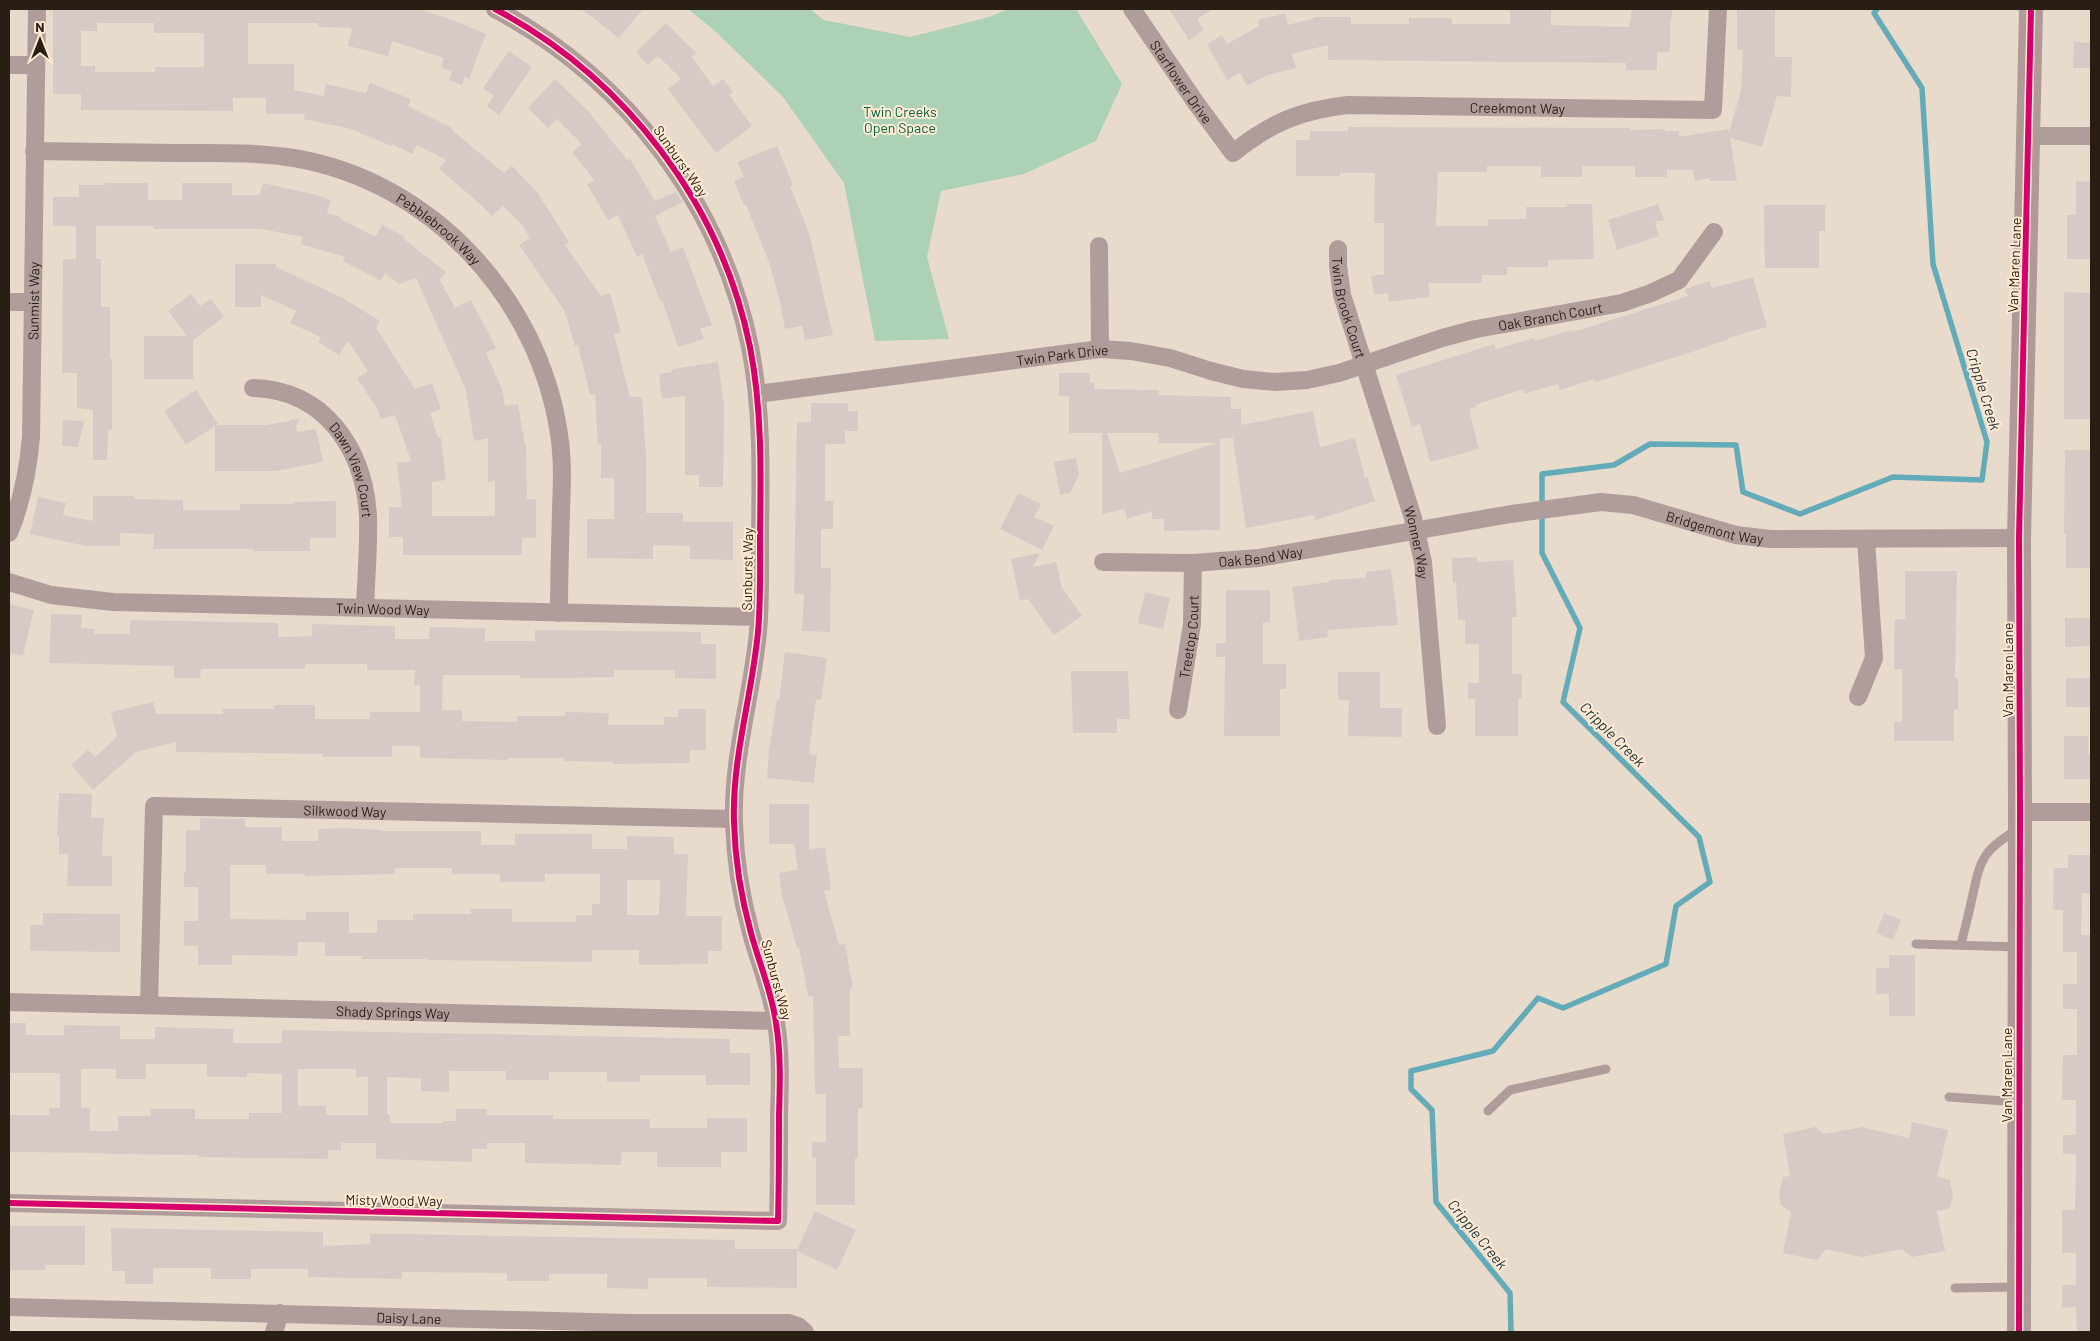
<svg xmlns="http://www.w3.org/2000/svg" width="2100" height="1341" viewBox="0 0 2100 1341" font-family="Barlow,sans-serif">
<style>
.green{fill:#add1b5}
.lines{fill:none;stroke-linecap:round;stroke-linejoin:round}
.stream{stroke:#64abba;stroke-width:5.5}
.building{fill:#d6cac7;fill-rule:evenodd}
.lane{stroke:#b19c9c;stroke-width:9}
.street{stroke:#b19c9c;stroke-width:18}
.secondary{stroke:#af9a98;stroke-width:24}
.cycleway-casing{stroke:#ffead3;stroke-width:9}
.cycleway{stroke:#d6006c;stroke-width:6}
.labels{text-anchor:middle;dominant-baseline:central;stroke-width:4;stroke-linejoin:round;paint-order:stroke}
.street-label{font-size:14px;fill:#281e14;stroke:#ffead3}
.park-label{font-size:14px;fill:#005f3f;stroke:#ffead3}
.water-label{font-size:15px;font-style:italic;fill:#1c3239;stroke:#ffead3}
</style>
<rect width="100%" height="100%" fill="#e8dbcc"/>
<path class="green" d="M688,9h122l14,11 86,17 79,-20 20,-8h67l46,75 -26,57 -72,33 -83,17 -14,66 22,82 -74,2 -31,-158 -61,-86 -68,-66z"/>
<g class="lines">
<path class="stream" d="M1511,1332l-1,-39 -74,-91 -4,-92 -21,-21v-18l82,-20 45,-53 25,10 103,-44 10,-58 34,-24 -11,-45 -136,-135 17,-74 -38,-75v-79l72,-9 36,-21 86,1 7,47 57,22 93,-37 89,3 5,-38 -54,-178 -11,-176 -48,-75 3,-4"/>
</g>
<path class="building" d="M53,9h364l33,10 36,15 -17,45 -4,-3 -3,9 -13,-5 3,-8 -11,-5 3,-9 -52,-17 -4,15 -40,-10 4,-18 -34,-1v-4h-70v41h46v26l30,6 2,-12 40,9 4,-10 41,16 -3,7 43,21 2,4 51,42 8,-7 25,26 32,50 -4,3 36,51 9,-3 11,39 -7,2 16,63h12l4,59v57h37v9h50v38l-43,-1v-13l-37,-1v14l-66,-1v-39h27v-41h-13v-34l-3,1 -3,-51 -5,1 -12,-50 -3,1 -11,-36 -45,-65 11,-7 -9,-14 -18,-18 -11,10 -13,-13 -40,-34 8,-9 -30,-15 -5,9 -20,-10 -1,2 -40,-17 -47,-10 1,-5h-39v-16h-33v13l-152,-1v-16h-28zM97,23h57v10h50v34h-49v5h-60v-6h-14v-35h16z
M581,9h62l-24,29z
M1169,9h44l-16,10 7,11 -15,10z
M1632,9h41l-3,15v28h-13v18h-31v-7l-298,-3v-15l-36,9 4,14 -28,7 -21,11 -7,-13 -13,7 -20,-36 15,-9 5,9 32,-18 -1,-6 27,-7 3,12 26,-7v-1h37v7h58v-6h43v6h58v-14h41v15l78,2z
M1737,9h38v48h17l-1,40 -14,-1 -15,51 -32,-9 7,43h-27v-3l-15,3 -2,-11h-26v7h-32v-11h-53v11h-41v-11h-54v6h-49l-2,54h52v-7h38v-12h41v-3h25l2,55 -46,1v7h-41v8h-25v8h-54l2,14 -41,5 -1,-9 -14,2 -3,-19 13,-2v-51h-10l1,-50h-35v3h-44v-36h14v-9h38v-4l282,1v2l35,-1v2h14v6l49,-8 1,4 12,-43 2,-40h-6z
M666,23l30,30 -4,4 21,29 10,-7 10,13 -4,3 23,31 -36,27 -48,-64 13,-10 -23,-23 -10,9 -12,-13z
M2074,42l17,1v25h-18z
M509,51l23,16 -33,48 -12,-9 7,-10 -11,-8z
M555,79l34,33 38,48 3,-1 25,42 21,-9 5,8 2,2 -28,14 16,36 12,-5 29,78 -12,4 4,10 -26,8 -16,-47 -2,1 -18,-47 -5,3 -19,-42 -10,5 -21,-36 7,-4 -22,-28 10,-8 -25,-25 -9,9 -20,-20z
M777,146l16,39 -3,1 19,47 24,102 -28,5 -3,-14 -17,3 -6,-31 -10,-36 -23,-57h-2l-10,-24 10,-4 -7,-15z
M2076,181l15,1v77h-24v-44h9z
M105,183h43v17h34v-17h50v12h28l3,-12 54,12 14,5 -4,13 12,3v2l36,19 7,-12 23,12 -1,2 42,33 -6,8 15,28 16,-8 25,48 -10,5 16,36 3,17 13,-2 7,41h1l1,54h9v39h-14v17h-119v-18h-14v-30h13l-5,-44 14,-2 -16,-46 -14,4 -3,-9 -21,-32 11,-7 -20,-30 -9,14 -21,-13 3,-5 -31,-14 6,-12 -35,-16v12h-26v-43h41v3l67,31 37,23 -4,7 39,61 17,-6 9,26 -11,4 8,25h3l5,42 -14,2v34h63v-35l-7,1v-44l-14,3 -8,-51 -50,-112 -17,6 -14,-11 -4,8 -38,-20 2,-4 -44,-13 2,-7 -41,-8h-108v-3h-58v33h5v48h9v52h2v71h-4l-1,30h-14v-50l-16,-2v-35h-15l1,-114h13v-33h-23v-29h26v-12h26z
M1658,204l6,16 -9,2 4,14 -42,14 -9,-30z
M1764,205h61v26h-6v37h-54z
M1753,277l14,50 -39,11 1,1 -34,12 -99,31 -1,-3 -35,11 -2,-6 -34,10 -1,-5 -48,16 1,2 -7,2 10,40 -49,13 -10,-38 -8,3 -16,-52 98,-31 2,5 38,-11 1,3 37,-11 1,2 115,-36 -3,-7 25,-8 2,7z
M2064,292l27,1v126h-27z
M191,294l9,12 11,-7 13,18 -31,23v39h-49v-43h43l-19,-25z
M718,362l6,42 -1,83h-24v-12h-14v-79l-23,3 -3,-25 13,-2v-3z
M1059,373h31v10h4v6l65,1v5l72,2v12h10v16l72,-14 7,36 35,-9 10,40 2,-1 8,24 -59,19 -2,-5 -68,13 -13,-90 -13,1v91l-56,1v-12h-12v-8l-25,8 -3,-10 -22,5v-81h-33v-37h-10zM1107,433h51l1,10h58l-97,30z
M196,390l22,34 -1,1h49l24,-4 4,-3 1,2 5,-1 -4,7 1,6 19,-3 7,33 -48,9h-60v-45l-29,19 -22,-34z
M811,403h37v8h10v20h-13v13h-20v57h8v28h-12v39h10l-1,64 -28,-1 2,-37h-10l3,-172h14z
M63,420l21,1 -6,26 -16,-1z
M2065,450h26v118h-25v-34h-2z
M1076,458l3,17 -9,18 -10,2 -6,-33z
M1018,493l23,11 -7,13 20,9 -12,24 -42,-21z
M93,496h41v3l49,1v10h57v-6h53v-2l43,-1v37h-26v13h-56v-2h-101l1,-15 -34,-1v13h-34l-56,-12 8,-37 28,6 -3,12 30,6z
M1040,553l-7,14 23,-5 6,26 20,28 -28,19 -26,-36 -8,2 -9,-42z
M1477,557v5l36,-2 4,57h-5v57h10v25h-4v37h-43v-37h-7v-16h11v-33l-1,-6h-13v-24h-7l-2,-37h-3l-1,-25z
M1391,569l7,56 -71,5 1,7 -29,4 -7,-54 37,-5v-2l37,-2v-6z
M1905,571h52l-2,107h3v31h-4v32h-60v-19h8v-53h-8v-23l1,-27h10z
M1226,590h44v32h-7v42h23v25h-6v47h-56l1,-79h-9v-14h10z
M1145,592l25,6 -7,31 -25,-6z
M9,604l25,6 -11,46 -14,-3z
M51,614l31,1 -1,13 14,1 -1,5h36v-14l148,3v14l34,-1v-12l83,2v13h34l1,-12 55,1v13h50v-11l166,2v12h15v35l-41,-1v-8h-61v7l-53,1h-41v-3h-77l-1,35h20v11l55,1v-6h48v-4l44,1 -1,12h56v-8h14v-8h28v41h-16v13l-76,1v-2l-50,-1v-3h-56v2l-88,-2v-12h-28v11h-69v-3l-147,-2v-10l-40,10 -43,38 -22,-25 17,-15 7,7 22,-20 -6,-25 42,-10 3,12h67v-5h51v-4h41v14h55v-7h50v-27h-6l1,-15h-48v-6h-62v5h-104l-1,9h-26v-12l-125,-3z
M2065,618h26v28l-26,1z
M785,652l42,6 -6,42 -5,-1 -7,55 8,1 -3,28 -47,-5 2,-28 8,-50h2z
M1071,671h57l2,48h-13v14h-44z
M1338,672h42v36h22v29l-54,-1 1,-36h-11z
M2066,678h25v29h-25z
M2064,736h24v18h3v25h-27z
M59,793l33,1 -1,24h13l-2,38h10v30h-45l1,-32h-9v-18h-2z
M769,804h40v46l16,-3 6,43 -7,1 15,54 6,-1 8,44 -3,1v47h-12l1,32h24v40h-5v50h-3v47h-39v-47h-4v-16h14v-48h-11l-2,-98h-5l-9,-49 -2,1 -15,-52 -3,-23 19,-3 -4,-26h-25z
M200,818l45,1v8h37v14h36v-12l27,-1 36,2v1h100v14h34v-11h77v15h35v-13l47,1v17h14l-2,62h36v35h-14v13l-69,1v-15h-47v12l-165,-2v-1h-65v-3h-37v-14h-27l-1,14 -65,-1v10h-34v-19h-14v-25h14v-34h-14v-15h2v-42h14zM230,865h36v9h39v2l90,-2v-6h57v6h48v8h45v-8h55v30h-8v11h-16v7h-64v-13h-41v5h-58v6h-36v13h-28v-21h-43v8l-76,-1zM627,880h33l-1,35h-32z
M2068,855h23v38h-9l-1,42h10v396l-14,1 -1,-25 -14,1v-23h14v-32h-14v-43h13l1,-56h-13v-19h13v-35h-14v-16l1,-29h14v-46h-14v-25h14v-32h-14v-42h-10l1,-42h14z
M43,913l77,1v38l-90,-1v-26h13z
M1884,913l17,7 -8,20 -17,-7z
M1889,955h26v61h-26v-22h-13v-26h13z
M9,1023h17v12h38v-10l56,1v13h35v-12l78,2v14h49v-13l448,9v14h20v32h-44v-10h-66v7h-33v-10h-58v8h-43v-9h-57v21l-28,-1v-13l-34,-1v38h3v8h53v-2h13v-12h31v6h66v4h97v9h57v-10h40v34h-26v15h-64v-15h-35l-1,13 -96,-2v-20h-38v6h-15v13l-96,-3v-16h-35v7h-13v9l-129,-2v-2l-94,-1v-1l-96,-1v-37h40v-7h11v-35h-51zM146,1064h61v13h40v-4l35,1v39h-33v6h-54v-10h-44v7h-33v15h-28v-23h-9v-39h35v10h30zM298,1069h58v8h12v38h-42v-9h-28z
M1912,1122l36,8 -11,47 13,3 3,15 -3,13 -13,3 8,40 -33,6 -10,-8 -40,8 -36,-8 -9,11 -34,-7 8,-40 -10,-8 -2,-11 4,-17 7,-1 -7,-42 32,-7 9,7 38,-7 47,11z
M815,1211l41,19 -19,40 -40,-19v37l-90,-1v-9h-59v11l-41,-1v-14h-58v7h-42v-8l-105,-1v7l-94,-2v-8h-57v10h-40v-11h-58v16h-28v-13h-13l-1,-43 212,4v14l47,-2v-10h32l333,6v9h62v1z
M9,1226h76v39h-40v5h-36z"/>
<g class="lines">
<path class="lane" d="M1916,944l103,3
M1961,945c3,-14 7,-28 10,-42 9,-40 8,-51 46,-73
M1949,1097l70,5
M1488,1111l22,-21 96,-21
M1955,1288l63,-1"/>
<g class="street">
<path id="s1" d="M1132,9l64,94 37,50c37,-30 68,-43 115,-48l365,5 5,-101"/>
<path d="M9,65h27"/>
<path d="M2030,136h61"/>
<path id="s2" d="M34,151c49,1 97,1 145,2 38,0 77,-1 115,5 137,23 245,140 265,276 4,25 3,51 2,76 -1,35 -2,69 -2,103"/>
<path d="M1099,246l1,103"/>
<path id="s3" d="M1338,249v17l4,29 71,223 10,44 14,164"/>
<path d="M9,302h23"/>
<path id="s4" d="M253,388c72,2 111,61 115,128 1,31 -2,62 -3,92"/>
<path id="s5" d="M757,394l343,-45 31,2 39,7 41,13 32,8 32,3 32,-2 32,-7 103,-35 34,-9 146,-26 29,-10 28,-13 35,-48"/>
<path id="s6" d="M9,533c13,-31 19,-62 22,-96l6,-428"/>
<path id="s7" d="M1103,562l90,1 66,-5 252,-44 90,-12 32,3 103,30 34,4 249,-1"/>
<path id="s8" d="M9,582l42,13 62,7 646,15"/>
<path d="M1858,697l16,-39 -8,-118"/>
<path id="s9" d="M1178,710l14,-86 1,-61"/>
<path d="M2020,812h71"/>
<path id="s10" d="M9,1002l767,19"/>
<path id="s11" d="M149,1005l5,-199 580,13"/>
<path d="M9,1203l769,18c1,-35 1,-70 1,-106 1,-31 2,-62 -3,-92 -4,-31 -17,-60 -25,-90 -10,-36 -16,-73 -17,-111 -2,-65 18,-126 24,-190 3,-33 2,-67 2,-100 1,-61 2,-124 -10,-185 -29,-144 -126,-270 -255,-338"/>
<path id="s12" d="M9,1307l621,16h159l9,3 7,6"/>
<path d="M274,1332l6,-19"/>
</g>
<path class="secondary" d="M2019,1332l1,-520 -1,-274 12,-529"/>
<defs>
<path id="cycleway" d="M9,1203l769,18c1,-35 1,-70 1,-106 1,-31 2,-62 -3,-92 -4,-31 -17,-60 -25,-90 -10,-36 -16,-73 -17,-111 -2,-65 18,-126 24,-190 3,-33 2,-67 2,-100 1,-61 2,-124 -10,-185 -29,-144 -126,-270 -255,-338
M2019,1332l1,-520 -1,-274 12,-529"/>
</defs>
<use href="#cycleway" class="cycleway-casing"/>
<use href="#cycleway" class="cycleway"/>
</g>
<g class="labels">
<g class="street-label">
<text stroke="none"><textPath href="#s1" startOffset="88">Starflower Drive</textPath></text>
<text stroke="none"><textPath href="#s1" startOffset="472">Creekmont Way</textPath></text>
<text transform="translate(681 161) rotate(55)">Sunburst Way</text>
<text stroke="none"><textPath href="#s2" startOffset="424">Pebblebrook Way</textPath></text>
<text transform="translate(2014 265) rotate(-88)">Van Maren Lane</text>
<text stroke="none"><textPath href="#s6" startOffset="235">Sunmist Way</textPath></text>
<text stroke="none"><textPath href="#s3" startOffset="60">Twin Brook Court</textPath></text>
<text stroke="none"><textPath href="#s5" startOffset="809">Oak Branch Court</textPath></text>
<text stroke="none"><textPath href="#s5" startOffset="308">Twin Park Drive</textPath></text>
<text stroke="none"><textPath href="#s4" startOffset="141">Dawn View Court</textPath></text>
<text stroke="none"><textPath href="#s7" startOffset="620">Bridgemont Way</textPath></text>
<text stroke="none"><textPath href="#s3" startOffset="305">Wonner Way</textPath></text>
<text stroke="none"><textPath href="#s7" startOffset="158">Oak Bend Way</textPath></text>
<text transform="translate(747 569) rotate(-89)">Sunburst Way</text>
<text stroke="none"><textPath href="#s8" startOffset="376">Twin Wood Way</textPath></text>
<text stroke="none"><textPath href="#s9" startOffset="74">Treetop Court</textPath></text>
<text transform="translate(2007 670) rotate(-90)">Van Maren Lane</text>
<text stroke="none"><textPath href="#s11" startOffset="390">Silkwood Way</textPath></text>
<text transform="translate(777 980) rotate(75)">Sunburst Way</text>
<text stroke="none"><textPath href="#s10" startOffset="384">Shady Springs Way</textPath></text>
<text transform="translate(2006 1075) rotate(-90)">Van Maren Lane</text>
<text transform="translate(394 1200) rotate(1)">Misty Wood Way</text>
<text stroke="none"><textPath href="#s12" startOffset="400">Daisy Lane</textPath></text>
</g>
<g class="park-label">
<text x="900" y="111">Twin Creeks<tspan x="900" dy="16">Open Space</tspan></text>
</g>
<g class="water-label">
<text transform="translate(1984 389) rotate(73)">Cripple Creek</text>
<text transform="translate(1613 734) rotate(45)">Cripple Creek</text>
<text transform="translate(1478 1234) rotate(51)">Cripple Creek</text>
</g>
</g>
<rect width="2100" height="1341" fill="none" stroke="#281e14" stroke-width="20"/>
<g transform="translate(40 40)" stroke="#ffead3" stroke-width="4" paint-order="stroke">
<path d="M0-4L9 19L0 12L-9 19Z" fill="#281e14"/>
<text y="-8" font-size="14" font-weight="bold" text-anchor="middle" fill="#281e14">N</text>
</g>
</svg>
